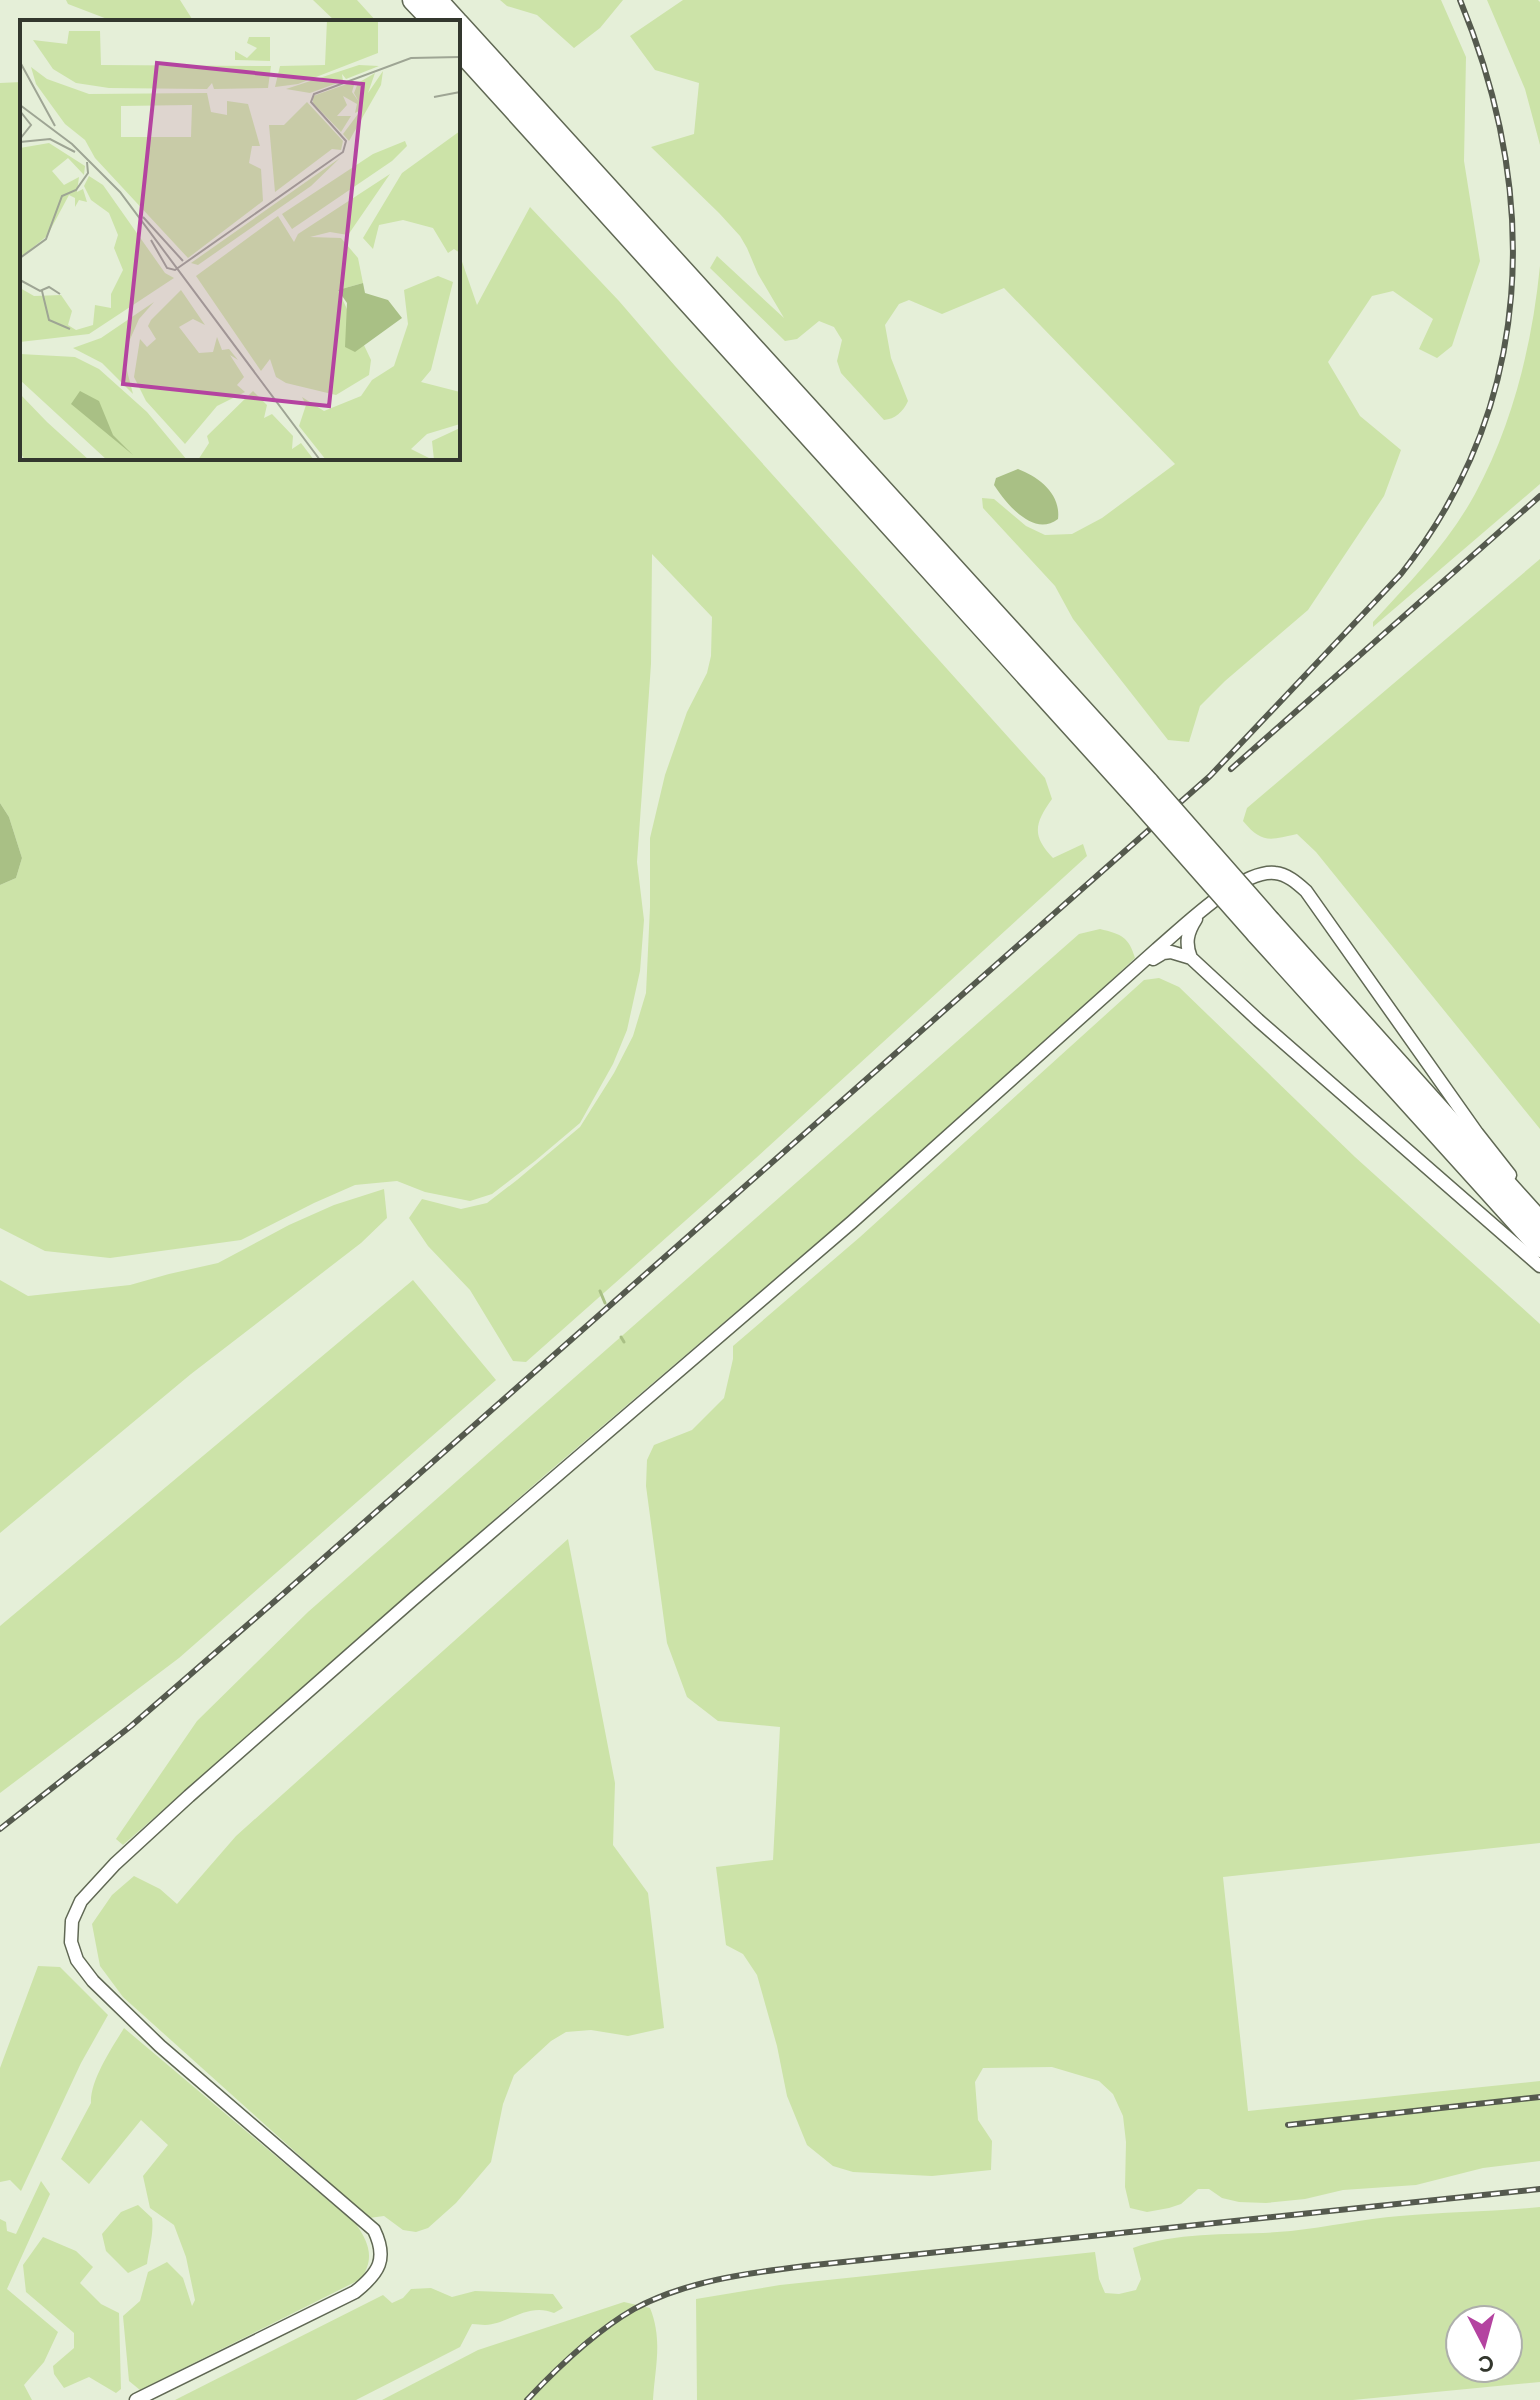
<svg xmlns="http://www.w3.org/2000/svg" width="1540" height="2400" viewBox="0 0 1540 2400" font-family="Raleway,sans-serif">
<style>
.green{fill:#cce3a8;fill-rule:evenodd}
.water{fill:#a9c085}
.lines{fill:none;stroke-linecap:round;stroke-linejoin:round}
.stream{stroke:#a9c085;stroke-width:3}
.street-casing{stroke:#606854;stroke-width:15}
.primary-casing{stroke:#606854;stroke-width:23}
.street{stroke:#fff;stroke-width:12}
.primary{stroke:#fff;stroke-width:20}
.rail-casing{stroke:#555a4e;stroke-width:6}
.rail{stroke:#fff;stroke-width:3;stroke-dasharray:9;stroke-linecap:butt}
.primary-bridge-casing{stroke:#606854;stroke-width:23;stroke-linecap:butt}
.primary-bridge{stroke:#fff;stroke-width:20}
.inset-road{fill:none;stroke:#9ea594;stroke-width:2}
.view{fill:#b443a0;fill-opacity:0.15;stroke:#b443a0;stroke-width:4}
.inset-edge{fill:none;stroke:#33372e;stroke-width:4}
</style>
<rect width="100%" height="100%" fill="#e5efd8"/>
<path class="green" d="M66,0h114l14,22h-79l-47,-18z
M313,0h44l20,22h-41z
M500,0h123l-23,28 -26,20 -37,-33 -30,-9z
M683,0h758l25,57 -2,104 16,100 -28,85 -15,12 -18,-9 14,-30 -40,-28 -21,5 -44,66 32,54 41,34 -17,46 -76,114 -83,71 -25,25 -11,36 -21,-2 -95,-121 -18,-33 -72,-78 -1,-10 12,1 32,27 19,9 27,-1 30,-16 73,-54 -171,-176 -62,26 -33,-14 -10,4 -14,21 6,33 17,43c-5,11 -13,18 -24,19l-43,-47 -4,-12 5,-21 -8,-13 -15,-6 -22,18 -12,2 -75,-73 7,-12 67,62 -26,-44 -11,-26 -7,-12 -21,-23 -68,-66 43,-13 5,-51 -44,-13 -25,-34z
M1487,0h51l2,2v143l-15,-56z
M22,82v376h436v-208l19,55 53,-98 89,94 56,65 370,412 7,21c-17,24 -21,36 1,59l30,-14 4,12 -331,302 -230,204 -13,-1 -43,-71 -42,-44 -19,-28 13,-19 39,10 26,-6 30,-23 63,-53 34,-54 19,-37 13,-43 4,-86v-69l15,-63 22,-63 20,-39 4,-17 1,-39 -60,-63 -1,110 -14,198 7,58 -4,51 -13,59 -14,34 -33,59 -45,38 -43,33 -22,7 -45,-9 -28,-11 -42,4 -41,18 -73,37 -131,18 -65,-7 -45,-23v-343l16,-7 6,-20 -13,-41 -9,-14v-720z
M1540,266v218l-167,143v-5c37,-40 76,-80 102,-128 38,-70 57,-149 65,-228z
M1540,559v570l-224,-277 -19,-18c-27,6 -35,10 -54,-13l4,-13z
M1100,929c21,5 29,8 35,29l-173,161 -417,356 -422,370 -7,-6 81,-118 111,-109 771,-678z
M1159,978l20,9 176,170 185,167v519l-317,34 25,234 292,-30v80l-57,7 -67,17 -73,5 -38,9 -39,4 -27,-1 -17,-4 -13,-9h-11l-17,15 -12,4 -22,4 -17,-4 -5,-21 1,-45 -3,-26 -10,-22 -14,-13 -47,-14 -69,1 -8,14 3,38 14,21 -1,29 -59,6 -79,-4 -20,-6 -26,-21 -20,-49 -10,-50 -20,-71 -14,-21 -17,-9 -10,-78 57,-7 7,-133 -62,-6 -31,-24 -20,-54 -21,-157 1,-26 7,-15 38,-15 32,-32 9,-39v-13l127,-109 284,-257z
M384,1189l3,29 -26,25 -170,131 -191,159v-253l28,16 102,-11 39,-11 49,-11 71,-38 45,-20z
M413,1280l83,100 -317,278 -179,135v-167z
M568,1539l47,244 -2,62 35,48 16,135 -36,8 -37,-6 -25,2 -15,9 -37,34 -11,29 -12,58 -35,41 -28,25 -12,4 -13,-2 -19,-14 -15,2 -246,-221 -23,-31 -8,-42 20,-29 22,-19 26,13 17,15 59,-68z
M38,1966l22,1 48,48 -27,48 -60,128 -11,-11 -10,2v-114z
M124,2028l232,196c13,19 19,34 5,55l-221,111 -11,-9 -6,-65 17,-15 8,-29 19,-10 16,16 9,28 3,-6 -9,-43 -12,-32 -24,-17 -7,-32 25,-31 -27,-25 -52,64 -28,-25 30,-56c-1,-23 21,-55 33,-75z
M41,2181l9,13 -43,95 51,43 -14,30 -20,23 8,15h-32v-181l6,3 1,9 9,3z
M138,2205l14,13c2,16 -3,30 -5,46l-19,9 -22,-22 -4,-17 19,-22z
M1540,2207v175l-187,18h-656l-1,-101 84,-14 315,-33 4,27 6,14 14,1 17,-4 5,-11 -8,-31c48,-18 107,-12 158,-17 36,-4 72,-12 109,-15 46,-4 93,-4 140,-9zM1460,2320h48v48h-48z
M43,2237l33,14 17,16 -13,16 21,21 18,9 2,76 -5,4 -27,-16 -25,11 -10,-14 -1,-8 21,-18v-15l-48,-41 -3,-27z
M431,2288l21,9 23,-6 78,3 10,14 -9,5c-26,-11 -46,11 -69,12 -4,0 -8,-1 -13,-1l-12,23 -104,53h-181l208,-105 9,8 11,-5 8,-9z
M624,2302l26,6c13,32 5,59 3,92h-271l96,-50z"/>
<path class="water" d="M1018,469c21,8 43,25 40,50 -25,19 -52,-16 -64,-34l2,-7z
M0,803l9,14 13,41 -6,20 -16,7z"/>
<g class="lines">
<path class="stream" d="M600,1291l5,12
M621,1337l3,5"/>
<defs>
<path id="street" d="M1191,958c-6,-15 -4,-25 5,-39
M1153,959l10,-6 8,-1 20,6 67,62 282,246
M136,2400l219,-108c24,-19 33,-33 19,-62l-214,-184 -67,-65 -16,-21 -6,-18 1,-21 9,-20 34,-37 74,-68 223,-196 440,-378 305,-273c25,-21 84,-80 118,-76 12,1 22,10 31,18l171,242 33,42"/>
<path id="primary" d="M413,0l21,22
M437,0l20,22
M458,23l691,760
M458,48l677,748
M1270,921l270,301
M1256,933l284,314"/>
</defs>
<use href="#street" class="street-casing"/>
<use href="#primary" class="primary-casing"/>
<use href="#street" class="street"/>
<use href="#primary" class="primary"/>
<defs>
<path id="rail" d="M1231,769l309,-273
M0,1829l131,-103 152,-132 927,-818 191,-202c135,-171 139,-380 59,-574
M1288,2125l252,-28
M527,2400c31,-33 67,-68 107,-91 51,-28 114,-36 171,-43l735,-77"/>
</defs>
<use href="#rail" class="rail-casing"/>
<use href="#rail" class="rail"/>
<defs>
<path id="primary-bridge" d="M1149,783l121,138
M1135,796l121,137"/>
</defs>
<use href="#primary-bridge" class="primary-bridge-casing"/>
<use href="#primary-bridge" class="primary-bridge"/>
</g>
<g transform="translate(20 20)">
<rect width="440" height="440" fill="#e5efd8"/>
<path d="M307,0h51v33l-80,31 -23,3 5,-21 45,-1zM49,11h31l1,34 170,1 -3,22 -54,1 -2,-6 -5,6 -98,-1 -33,-5 -23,-14 -20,-29 34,4zM229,17h21v24l-35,-1v-9l12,7 10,-10 -10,-5zM339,45l20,1 -33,13 -4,-5 1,7 -33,12 -24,-4zM11,47l16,12 42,15 118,-1 4,19 16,3v-14l21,3 12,42h-8l-3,17 12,6 2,32 -75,57 -93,-100 -10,-18 -20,-16 -29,-40zM172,85l-1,32h-70v-31zM363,51l-2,14 -32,56 -6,-7 18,-24 -6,3 2,-9 -14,-8 4,9 -10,11h14l-10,16 -28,-29v-7l34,-12 7,1 -2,7 7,10 -5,-9 4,-10 17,-10 -7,20zM287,82l36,39 -2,9 -9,-1 -57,43 -6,-67h15zM440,111v122l-6,-4 -6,4 -15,-25 -30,-8 -24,5 -6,24 -10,-11 39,-65zM385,121l2,5 -15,15 -100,68 -10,-15 91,-60zM29,123l36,23 -1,9 -16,-17 -16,13 12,14 15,-8 -2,15 6,-3 4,13 -8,-2 -4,7v-9l-6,-3 -22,41 -27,22v-110zM320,138l-29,28 -113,79 -7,-2zM370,154l-42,61 -18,-3 -20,5 31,1 17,20 5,25 -25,7 33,70 -2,15 -33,20 -50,-12 -10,-6 -6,-18 -9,12 -65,-95 82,-60 16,26 4,-8zM69,156l14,9 62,88 9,5 -85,56 -69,8v-54l14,8 27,-1 11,16 -4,14 8,5 17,-5 2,-20 16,3v-14l12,-24 -9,-22 4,-13 -9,-22 -18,-13 -7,-14zM418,256l15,6 -22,88 -10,12 39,10v32l-33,10 -16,15 22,11h-107l-27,-34 7,-21 -4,-8 22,14 37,-15 11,-16 22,-14 14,-42 -4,-34zM161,270l24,35 -12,-6 -14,8 20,26 14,-1 4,-15 5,13 7,-1 9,11 -8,-5 14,22 -7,8 8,7 -28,14 -32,38 -39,-43 -12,-24 6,-38 7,8 9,-8 -8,-13 3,-6zM134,282l-15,17 -11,25 -3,19 8,31 -31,-31 -29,-15 28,-10zM0,334l55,3 24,12 48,43 40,48h-80l-87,-80zM233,371l14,14 -3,13 8,-4 21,22 -1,13 9,-6 13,17h-116l11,-17 -2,-7zM0,374l27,28 42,38h-64l-5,-8zM440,408v32h-26l-2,-19z" fill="#cce3a8" fill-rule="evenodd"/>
<path d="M343,263l2,10 23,7 14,18 -47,34 -10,-5 2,-44 -9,-13zM60,371l19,10 14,34 20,20 -62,-51z" fill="#a9c085"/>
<path class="inset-road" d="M0,42l35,64M414,77l26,-5M0,85l52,39 48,48 200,268M0,91l11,14 -11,14M0,122l30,-3 25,13M123,197l40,44M131,220l16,28 8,2 168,-118 3,-11 -35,-39 3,-8 97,-36 49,-1M0,238l26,-19 16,-43 14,-6 12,-17 -1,-11M0,260l20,11 9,-4 11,7M22,271l7,29 21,9"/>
<path class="view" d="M137,43l206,21 -34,322 -206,-22z"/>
<rect width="440" height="440" class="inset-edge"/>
</g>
<g transform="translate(1484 2344) rotate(174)"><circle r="38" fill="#ffffff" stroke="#adafab" stroke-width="2"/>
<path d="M0-6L14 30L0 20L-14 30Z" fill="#b443a0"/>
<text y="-12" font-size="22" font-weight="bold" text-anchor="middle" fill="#33372e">С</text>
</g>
</svg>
